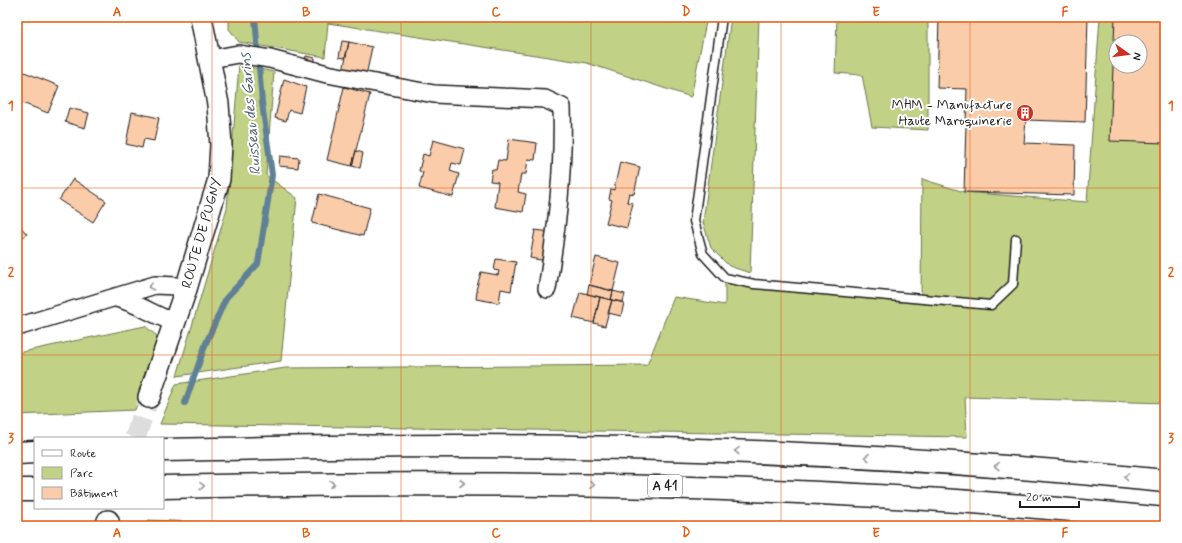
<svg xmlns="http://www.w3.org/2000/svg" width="1182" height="543" viewBox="0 0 1182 543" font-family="Mynerve,sans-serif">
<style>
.green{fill:#c1d186;stroke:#6e7651;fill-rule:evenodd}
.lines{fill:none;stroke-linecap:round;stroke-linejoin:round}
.stream{stroke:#5e8096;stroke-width:6}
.building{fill:#fbccaa;stroke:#1c1c1c;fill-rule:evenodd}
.tertiary-tunnel{stroke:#ddd;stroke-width:21;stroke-dasharray:21 10;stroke-linecap:butt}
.service-casing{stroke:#1c1c1c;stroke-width:11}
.minor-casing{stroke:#1c1c1c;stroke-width:20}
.tertiary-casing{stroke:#1c1c1c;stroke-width:24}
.motorway-casing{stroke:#1c1c1c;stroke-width:25}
.service{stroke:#fff;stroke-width:8}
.minor{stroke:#fff;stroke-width:17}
.tertiary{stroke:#fff;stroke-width:21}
.motorway{stroke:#fff;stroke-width:22}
.oneway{stroke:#999}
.grid{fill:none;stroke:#e8590c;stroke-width:1;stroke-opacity:0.55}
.labels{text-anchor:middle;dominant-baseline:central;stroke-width:4;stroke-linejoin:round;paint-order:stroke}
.shield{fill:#fff;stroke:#606060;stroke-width:1}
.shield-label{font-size:13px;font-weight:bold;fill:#1c1c1c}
.poi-label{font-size:14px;fill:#1c1c1c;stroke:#fff;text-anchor:end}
.street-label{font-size:14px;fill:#1c1c1c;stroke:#fff}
.water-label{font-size:15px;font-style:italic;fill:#485e6e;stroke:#fff}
.neatline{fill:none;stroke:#e8590c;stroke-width:1.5}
.grid-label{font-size:13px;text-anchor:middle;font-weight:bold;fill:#e8590c}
</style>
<rect width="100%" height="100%" fill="#fff"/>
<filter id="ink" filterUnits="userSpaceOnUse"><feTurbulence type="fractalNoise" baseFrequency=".025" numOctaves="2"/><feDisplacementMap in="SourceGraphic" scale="8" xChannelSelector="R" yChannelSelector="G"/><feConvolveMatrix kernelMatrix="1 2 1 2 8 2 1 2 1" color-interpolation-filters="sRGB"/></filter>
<g filter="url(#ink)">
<path class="green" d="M229,17h478l-16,80 -104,-34 -259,-40 -3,34 -86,-15 -10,-13z
M731,17h28l-9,256 -21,-7 -18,-18 -8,-26z
M837,17h91v113l-56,-3 -10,-52 -27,-2z
M1100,17h65v386l-200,-6 2,40 -807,-13 16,-40 110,-16 361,-3 27,-68 51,8v-27l196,21 1,-120 42,13 123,10zM1116,42h24v24h-24z
M239,65l35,7 -8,103 31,23 -16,163 -104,15 50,-168z
M145,326l12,10 -3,21 -19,53 -118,5v-62z
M148,520l146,6h-149z"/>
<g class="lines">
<path class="stream" d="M185,403l21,-60 20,-45 32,-34 14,-89 -10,-72 -7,-86"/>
</g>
<path class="building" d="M17,17h6l-2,6 -4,-1z
M939,17h149l-3,105 -59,-2 -2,23 51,2 -1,50 -110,-3 3,-103 -30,-1z
M1115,17h50v126l-55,-2zM1116,42h24v24h-24z
M342,41l7,1 -4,16 -6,-1z
M349,42l23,5 -6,29 -23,-5z
M306,56l9,2 -1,7 -10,-2z
M17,69l42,17 -11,27 -31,-12z
M284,79l22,8 -6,26 -11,-3 -3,11 -11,-3z
M344,87l26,7 -18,72 -25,-6z
M69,108l20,5 -4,15 -20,-6z
M132,112l27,6 -5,23 -10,-2 -2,9 -16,-4z
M509,139l28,4 -2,17 -7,-1 -2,15h-5l-3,18 8,2 -3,18 -28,-5 3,-25 -8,-1 2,-12 4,1 2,-10 8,1z
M433,140l32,9 -4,16 -9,-2 -2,8 9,3 -6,23 -34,-9 4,-16 -4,-1 4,-17 6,2z
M356,151l7,2 -3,15 -8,-2z
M280,156l19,2 -1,10 -19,-2z
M620,162l20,5 -6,27 -5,-1 -2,9 6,1 -6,25 -21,-5 6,-23 -3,-1 2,-10 3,1z
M73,179l33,22 -13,21 -34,-22z
M319,194l51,14 -7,28 -51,-13z
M19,225l8,9 -10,8v-16z
M535,230l16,2 -5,29 -16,-3z
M596,257l24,6 -7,28 -24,-6z
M496,259l20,3 -5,29 -10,-2 -2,14 -23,-4 1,-8 -1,-1 5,-18 17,3 1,-4 -5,-1z
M589,285l24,6 -2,9 -24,-6z
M613,291l12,3 -2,8 -12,-2z
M580,292l20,5 -6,26 -21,-5z
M600,297l12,3 -7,26 -11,-3z
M612,300l12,3 -3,13 -13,-3z"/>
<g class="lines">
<path class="tertiary-tunnel" d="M135,438l14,-41"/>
<defs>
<path id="service" d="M722,17l-28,204 9,33 22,24 29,6 237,21 22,-21 3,-45"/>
<path id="minor" d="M211,59l27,-5 32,5 57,15 107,20 111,5 17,8c2,63 -5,120 -15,182
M116,298c22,5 37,17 58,24
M17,327l138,-42 21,1 10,3"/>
<path id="tertiary" d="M149,397l37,-108 33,-110 2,-34 -3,-41 -17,-87
M106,526l2,-5"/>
<path id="motorway" d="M163,450c155,-3 309,-6 464,-2 180,4 359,15 538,33
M17,453l18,-1
M163,487c335,-7 669,-3 1002,32
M17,490h18"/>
</defs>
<use href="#service" class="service-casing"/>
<use href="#minor" class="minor-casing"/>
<use href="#tertiary" class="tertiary-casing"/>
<use href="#motorway" class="motorway-casing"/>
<use href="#service" class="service"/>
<use href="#minor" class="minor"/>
<use href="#tertiary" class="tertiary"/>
<use href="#motorway" class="motorway"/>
</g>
<defs><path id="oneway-chevron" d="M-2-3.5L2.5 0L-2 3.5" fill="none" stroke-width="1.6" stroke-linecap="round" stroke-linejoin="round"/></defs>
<g class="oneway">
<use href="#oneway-chevron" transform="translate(151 287) rotate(166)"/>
<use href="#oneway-chevron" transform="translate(737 451) rotate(-178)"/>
<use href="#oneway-chevron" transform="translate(867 457) rotate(-177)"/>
<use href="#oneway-chevron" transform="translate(997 466) rotate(-176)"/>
<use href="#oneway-chevron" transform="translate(1126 477) rotate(-174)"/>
<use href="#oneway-chevron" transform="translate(462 483)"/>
<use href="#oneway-chevron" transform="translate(332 484)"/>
<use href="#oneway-chevron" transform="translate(592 485) rotate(1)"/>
<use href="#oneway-chevron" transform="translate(202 486) rotate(-1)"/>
</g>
</g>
<path class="grid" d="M212,17v509M401,17v509M591,17v509M781,17v509M970,17v509M17,188h1148M17,355h1148"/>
<defs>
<symbol id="building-disc" viewBox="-11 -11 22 22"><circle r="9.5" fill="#c8321e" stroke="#fff"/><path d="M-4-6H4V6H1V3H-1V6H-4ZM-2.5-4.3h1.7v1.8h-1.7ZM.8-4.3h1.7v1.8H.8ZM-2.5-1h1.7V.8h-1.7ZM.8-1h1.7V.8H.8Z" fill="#fff"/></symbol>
</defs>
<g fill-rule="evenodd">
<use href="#building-disc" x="1015" y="103" width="20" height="20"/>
</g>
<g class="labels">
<rect class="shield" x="648" y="475" width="34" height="22" rx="3"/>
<g class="shield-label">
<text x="665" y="486">A 41</text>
</g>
<g class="poi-label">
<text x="1012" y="105">MHM - Manufacture<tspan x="1012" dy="16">Haute Maroquinerie</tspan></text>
</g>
<g class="street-label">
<text transform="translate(202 233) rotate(-74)">ROUTE DE PUGNY</text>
</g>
<g class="water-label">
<text transform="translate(251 114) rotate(-95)">Ruisseau des Garins</text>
</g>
</g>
<rect width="1182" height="543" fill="none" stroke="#fff" stroke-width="44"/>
<rect x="34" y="437" width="130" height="72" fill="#ffffff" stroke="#a4a4a4"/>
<rect x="42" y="450" width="20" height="6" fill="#ffffff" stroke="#a4a4a4"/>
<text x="70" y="457" font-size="12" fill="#1c1c1c">Route</text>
<rect x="42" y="467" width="20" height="12" fill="#c1d186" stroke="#a4a4a4"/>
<text x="70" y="477" font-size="12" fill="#1c1c1c">Parc</text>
<rect x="42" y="487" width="20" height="12" fill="#fbccaa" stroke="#a4a4a4"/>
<text x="70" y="497" font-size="12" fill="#1c1c1c">Bâtiment</text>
<g transform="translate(1128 54) rotate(104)"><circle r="19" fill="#ffffff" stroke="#a4a4a4"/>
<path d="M0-3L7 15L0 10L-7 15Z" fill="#c8321e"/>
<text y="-6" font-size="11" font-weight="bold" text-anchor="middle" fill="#1c1c1c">N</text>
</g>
<path d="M1020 501v6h59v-6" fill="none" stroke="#1c1c1c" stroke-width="2"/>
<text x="1026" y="501" font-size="12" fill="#1c1c1c" stroke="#ffffff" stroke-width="3" paint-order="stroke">20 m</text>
<rect x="22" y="22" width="1138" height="499" class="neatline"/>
<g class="grid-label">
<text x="117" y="16">A</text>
<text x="306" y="16">B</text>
<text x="496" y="16">C</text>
<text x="686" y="16">D</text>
<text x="876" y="16">E</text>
<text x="1065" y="16">F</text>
<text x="11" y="110">1</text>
<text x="1171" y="110">1</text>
<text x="11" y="276">2</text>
<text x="1171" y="276">2</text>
<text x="11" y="442">3</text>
<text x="1171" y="442">3</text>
<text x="117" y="537">A</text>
<text x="306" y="537">B</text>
<text x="496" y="537">C</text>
<text x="686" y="537">D</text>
<text x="876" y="537">E</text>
<text x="1065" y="537">F</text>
</g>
</svg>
